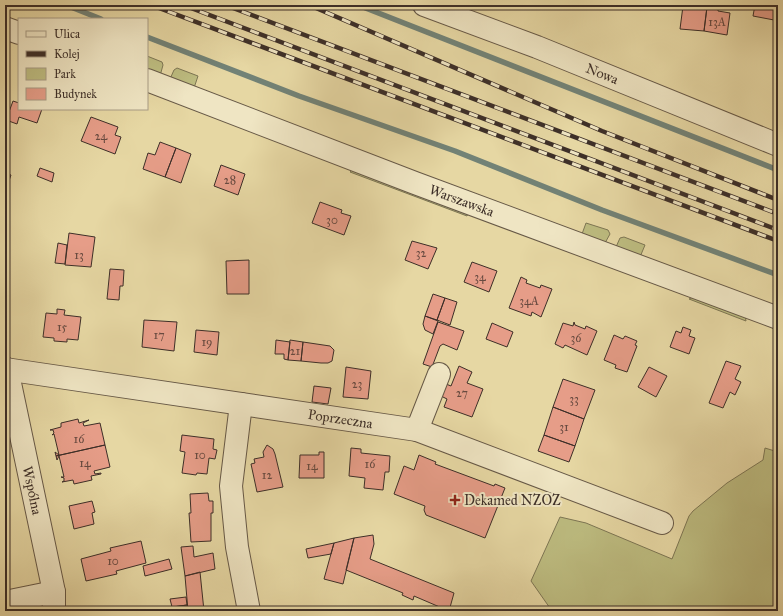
<svg xmlns="http://www.w3.org/2000/svg" width="783" height="616" viewBox="0 0 783 616" font-family="'IM FELL Great Primer',serif">
<style>
.green{fill:#bdbc80;stroke:#7d7654}
.lines{fill:none;stroke-linecap:round;stroke-linejoin:round}
.stream{stroke:#728276;stroke-width:5.5}
.building{fill:#e69d88;stroke:#3d2f28}
.minor-casing{stroke:#675947;stroke-width:24}
.minor{stroke:#efe5c3;stroke-width:22}
.rail-casing{stroke:#3d2f28;stroke-width:4.5}
.rail{stroke:#efe5c3;stroke-width:3;stroke-dasharray:9;stroke-linecap:butt}
.poi-dot{fill:#8f2418;stroke:#efe5c3;stroke-width:1.5}
.labels{text-anchor:middle;dominant-baseline:central;stroke-width:4;stroke-linejoin:round;paint-order:stroke}
.number-label{font-size:12px;fill:#674a40}
.street-label{font-size:14px;fill:#3d2f28;stroke:#efe5c3}
.poi-label{font-size:14px;fill:#3d2f28;stroke:#efe5c3;text-anchor:start}
</style>
<rect width="100%" height="100%" fill="#e6d7a3"/>
<filter id="stains"><feTurbulence type="fractalNoise" baseFrequency=".005" numOctaves="4"/><feColorMatrix values="0 0 0 0 .2 0 0 0 0 .09 0 0 0 0 .02 0 0 0 .5 -.17"/></filter>
<radialGradient id="worn" r=".72"><stop offset=".6" stop-color="#630" stop-opacity="0"/><stop offset="1" stop-color="#630" stop-opacity=".3"/></radialGradient>
<path class="green" d="M147,56l15,6 1,3 -3,11 -13,-5z
M177,68l21,8 -4,12 -24,-9 4,-9z
M355,167l113,47 -1,2 -117,-44z
M586,223l22,7 2,4 -5,9 -23,-9z
M624,237l21,8 -5,12 -24,-10 4,-9z
M695,296l50,19 1,6 -57,-22z
M765,448l13,4v159h-226l-21,-30 29,-64 26,6 86,36 17,-43 4,-5 34,-28 36,-23z"/>
<g class="lines">
<path class="stream" d="M66,5l35,14
M358,5l420,165
M147,37l152,59 156,55 147,59 176,65"/>
</g>
<path class="building" d="M695,5l12,2 -3,24 -24,-2 3,-23 12,2z
M755,5h21l-2,15 -21,-4z
M776,5h2v15h-4z
M707,7l11,1v3l12,2 -3,22 -23,-4z
M13,101l6,2v6h23l-5,14 -18,-6 -2,7 -11,-4z
M91,117l27,10 -3,8 6,2 -6,17 -34,-13z
M160,142l16,6 -11,29 -22,-8 5,-16 7,2z
M176,148l15,6 -10,29 -16,-6z
M221,165l24,9 -7,21 -24,-9z
M40,168l14,5 -2,9 -15,-6z
M5,173l6,2 -6,17z
M320,202l22,8 -1,3 10,3 -7,19 -32,-12z
M69,233l26,4 -4,30 -26,-2z
M412,241l25,7 -9,21 -23,-9z
M58,243l9,2 -2,19 -10,-1z
M249,260v34h-22l-1,-33z
M472,262l25,9 -8,21 -25,-10z
M110,269l14,1 -1,16h-3l-1,14 -12,-1z
M521,277l6,3 -1,3 14,5 1,-3 11,4 -11,28 -9,-5 -1,4 -22,-8z
M433,294l12,4 -8,22 -12,-4z
M445,298l12,4 -7,23 -13,-5z
M57,309l8,1 -1,5 17,2 -3,23 -11,-1v3l-13,-1v-3l-11,-1 3,-24 11,1z
M425,316l13,5 -5,13 -8,-4 -2,-6z
M144,320l33,2 -3,29 -32,-4z
M438,322l26,9 -7,19 -14,-6 -3,2 -8,21 -9,-3z
M574,322l1,3 10,4 1,-3 11,5 -10,24 -22,-10 -2,3 -8,-4 8,-21 10,3z
M492,323l21,9 -6,15 -21,-8z
M683,327l8,3 -2,6 6,2 -6,16 -19,-7 6,-16 5,2z
M196,330l23,2 -2,23 -23,-3z
M614,335l9,4 2,-3 12,5 -2,4 2,1 -10,26 -12,-4 1,-3 -12,-5z
M276,340l14,2 -2,18 -4,-1v-5h-9z
M290,340l13,2 -2,19 -13,-1z
M303,342l27,4 4,4 -2,11 -4,2h-7l-20,-2z
M726,361l15,5 -6,13 6,3 -6,13 -5,-3 -7,16 -14,-5z
M459,366l13,6 -5,11 16,6 -11,28 -28,-10 3,-8 -6,-3 5,-12 5,2z
M346,367l25,4 -3,28 -25,-2z
M649,367l18,9 -11,21 -18,-10z
M563,379l32,11 -11,29 -31,-12z
M314,386l17,2 -3,16 -16,-2z
M553,407l31,12 -9,27 -31,-11z
M78,419l1,4 10,-3 -6,3 1,3 16,-3 5,22 -49,11 -1,-4 4,3 -5,-21 -2,1 2,-2 -1,-3h-3l11,-3v-4z
M182,435l32,4 -1,10 4,1 -2,9 -6,-1 -2,16 -10,-1 -1,2 -14,-2 3,-21 -5,-1z
M544,435l31,11 -6,16 -31,-11z
M105,445l5,22 -16,4 1,3 6,-1v1l-10,2 1,4 -18,4 -1,-4 -11,2 2,-1v-3l-3,-1h3l-5,-21 -2,4 -1,-4z
M267,445l6,4 2,5 8,33 -26,5 -6,-28 4,-1 -1,-4 10,-2 -1,-5z
M351,448l10,1v4l29,3 -1,16h-4l-2,18 -19,-2 1,-10 -16,-2z
M319,452h5v26h-25l1,-23h19z
M419,455l17,7 -1,2 59,22 1,-2 10,4 -20,50 -59,-23 -2,-5 1,-4 -31,-12 10,-28 10,4z
M208,493l1,8h4v12h-2v28l-20,1 -2,-29h2l-1,-19z
M92,501l3,11 -3,1 2,11 -20,5 -5,-23z
M373,535l1,9 -4,15 84,34 -5,18 -35,-15 -1,4 -11,-5 1,-2 -57,-23 8,-32z
M354,538l-11,46 -19,-5 10,-36z
M141,541l5,22 -30,8 1,3 -31,7 -5,-22 30,-8 -1,-3z
M334,543l-3,11 -23,4 -2,-9z
M193,546l1,11 19,-4 2,16 -30,7 -4,-29z
M169,559l3,10 -27,7 -2,-10z
M200,572l4,39h-16l-3,-35z
M186,597l1,8 -15,2 -2,-8z
M187,605l1,6h-14l-1,-4z"/>
<g class="lines">
<defs>
<g id="minor">
<path id="s1" d="M424,5l113,42 241,98"/>
<path d="M5,28l14,5"/>
<path id="s2" d="M147,80l268,103 363,135"/>
<path id="s3" d="M5,369l412,61 245,93"/>
<path id="s4" d="M7,369l47,223v19"/>
<path d="M241,404l-10,82 6,61 12,64"/>
<path d="M417,430l22,-56"/>
<path d="M5,602l49,-10"/>
</g>
</defs>
<use href="#minor" class="minor-casing"/>
<use href="#minor" class="minor"/>
<defs>
<path id="rail" d="M151,5l627,236
M183,5l595,225
M225,5l553,209
M309,5l293,126 176,69"/>
</defs>
<use href="#rail" class="rail-casing"/>
<use href="#rail" class="rail"/>
</g>
<path class="poi-dot" d="M453 494h4v4h4v4h-4v4h-4v-4h-4v-4h4z"/>
<g class="labels">
<g class="number-label">
<text x="717" y="22">13A</text>
<text x="101" y="136">24</text>
<text x="230" y="180">28</text>
<text x="332" y="220">30</text>
<text x="421" y="253">32</text>
<text x="79" y="255">13</text>
<text x="480" y="277">34</text>
<text x="529" y="301">34A</text>
<text x="62" y="327">15</text>
<text x="159" y="335">17</text>
<text x="576" y="338">36</text>
<text x="207" y="342">19</text>
<text x="295" y="351">21</text>
<text x="357" y="384">23</text>
<text x="462" y="393">27</text>
<text x="574" y="399">33</text>
<text x="564" y="427">31</text>
<text x="79" y="439">16</text>
<text x="200" y="455">10</text>
<text x="85" y="463">14</text>
<text x="370" y="464">16</text>
<text x="312" y="466">14</text>
<text x="267" y="475">12</text>
<text x="113" y="561">10</text>
</g>
<g class="street-label">
<text stroke="none"><textPath href="#s1" startOffset="191">Nowa</textPath></text>
<text stroke="none"><textPath href="#s2" startOffset="337">Warszawska</textPath></text>
<text stroke="none"><textPath href="#s3" startOffset="339">Poprzeczna</textPath></text>
<text stroke="none"><textPath href="#s4" startOffset="124">Wspólna</textPath></text>
</g>
<g class="poi-label">
<text x="464" y="500">Dekamed NZOZ</text>
</g>
</g>
<rect width="783" height="616" fill="none" stroke="#e6d7a3" stroke-width="20"/>
<rect x="6" y="6" width="771" height="604" fill="none" stroke="#3d2f28" stroke-width="2"/>
<rect x="10" y="10" width="763" height="596" fill="none" stroke="#3d2f28"/>
<rect x="18" y="18" width="130" height="92" fill="#efe5c3" stroke="#a89c85"/>
<rect x="26" y="31" width="20" height="6" fill="#efe5c3" stroke="#a89c85"/>
<text x="54" y="38" font-size="12" fill="#3d2f28">Ulica</text>
<rect x="26" y="51" width="20" height="6" fill="#3d2f28" stroke="#a89c85"/>
<text x="54" y="58" font-size="12" fill="#3d2f28">Kolej</text>
<rect x="26" y="68" width="20" height="12" fill="#bdbc80" stroke="#a89c85"/>
<text x="54" y="78" font-size="12" fill="#3d2f28">Park</text>
<rect x="26" y="88" width="20" height="12" fill="#e69d88" stroke="#a89c85"/>
<text x="54" y="98" font-size="12" fill="#3d2f28">Budynek</text>
<rect width="100%" height="100%" filter="url(#stains)"/>
<rect width="100%" height="100%" fill="url(#worn)"/>
</svg>
